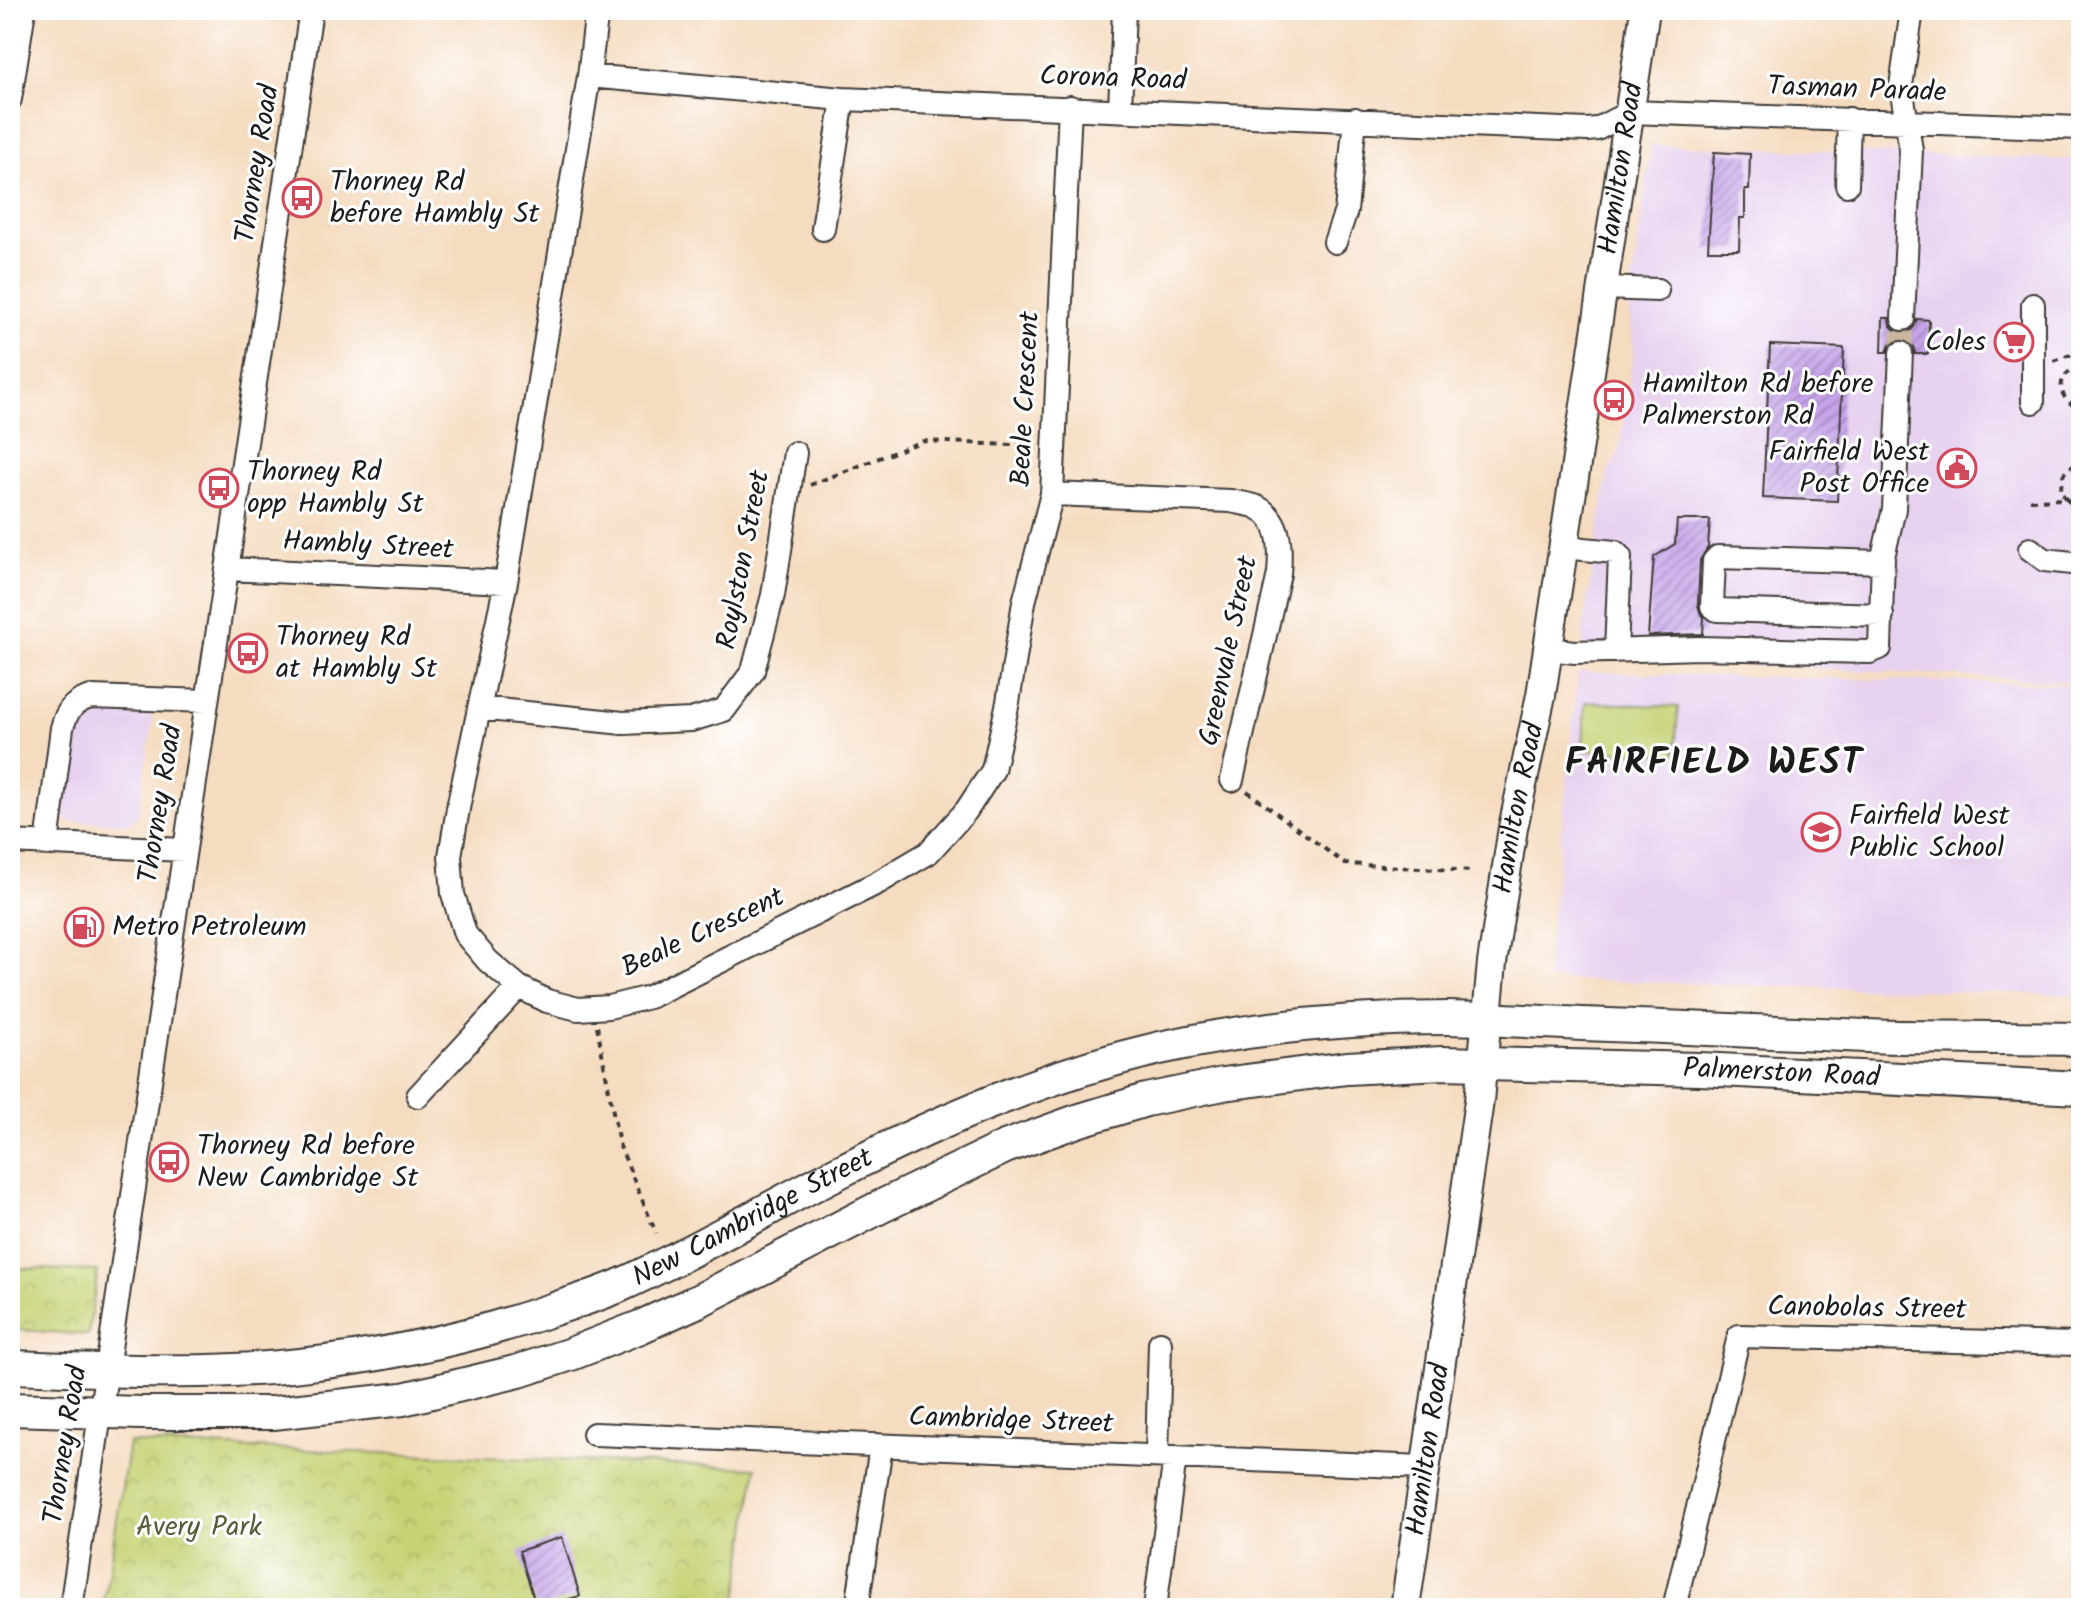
<svg xmlns="http://www.w3.org/2000/svg" width="2091" height="1618" viewBox="0 0 2091 1618" font-family="Kalam,sans-serif">
<style>
.built{fill:#e7d2ef}
.park{fill:url(#park-crowns);stroke:#717748;stroke-width:2}
.pitch{fill:#c6d273;stroke:#717748;stroke-width:2}
.building{fill:url(#building-hatch)}
.lines{fill:none;stroke-linecap:round;stroke-linejoin:round}
.minor-tunnel{stroke:#cab69f;stroke-width:22;stroke-dasharray:22 11;stroke-linecap:butt}
.minor-casing{stroke:#3d3935;stroke-width:26}
.major-casing{stroke:#3d3935;stroke-width:32}
.highway-casing{stroke:#3d3935;stroke-width:36}
.path{stroke:#3d3935;stroke-width:4;stroke-dasharray:6 6;stroke-linecap:butt}
.minor{stroke:#fff;stroke-width:22}
.major{stroke:#fff;stroke-width:28}
.highway{stroke:#fff;stroke-width:32}
.labels{text-anchor:middle;dominant-baseline:central;stroke-width:6;stroke-linejoin:round;paint-order:stroke}
.street-label{font-size:28px;fill:#1c1c1c;stroke:#fff}
.poi-label{font-size:28px;fill:#1c1c1c;stroke:#fff;text-anchor:start}
.park-label{font-size:28px;fill:#585c3a;stroke:#fff}
.district-label{font-size:36px;font-weight:bold;letter-spacing:2px;fill:#1c1c1c;stroke:#fff}
</style>
<defs>
<pattern id="park-crowns" width="20" height="18" patternUnits="userSpaceOnUse" patternTransform="scale(2)"><rect width="20" height="18" fill="#c6d273"/><path d="M2 6a3 3 0 1 1 6 0M12 15a3 3 0 1 1 6 0" fill="none" stroke="#aab463"/></pattern>
<pattern id="building-hatch" width="6" height="6" patternUnits="userSpaceOnUse" patternTransform="scale(2)"><rect width="6" height="6" fill="#c6a4ea"/><path d="M-1 1l2-2M0 6l6-6M5 7l2-2" fill="none" stroke="#a085bd"/></pattern>
</defs>
<rect width="100%" height="100%" fill="#fff"/>
<filter id="ink" filterUnits="userSpaceOnUse"><feTurbulence type="fractalNoise" baseFrequency=".0125" numOctaves="2"/><feDisplacementMap in="SourceGraphic" scale="16" xChannelSelector="R" yChannelSelector="G"/><feConvolveMatrix kernelMatrix="1 2 1 2 8 2 1 2 1" color-interpolation-filters="sRGB"/></filter>
<filter id="wash" filterUnits="userSpaceOnUse"><feTurbulence type="fractalNoise" baseFrequency=".006" numOctaves="4" result="noise"/><feDisplacementMap in="SourceGraphic" scale="32" xChannelSelector="R" yChannelSelector="G"/><feGaussianBlur stdDeviation="1.8" result="paint"/><feColorMatrix in="noise" values="0 0 0 0 0 0 0 0 0 0 0 0 0 0 0 0 0 1.4 0 .05"/><feComposite in="paint" operator="in"/></filter>
<g filter="url(#wash)">
<rect width="100%" height="100%" fill="#f5dcc0"/>
<path class="built" d="M1652,145l429,15v522l-497,-26 -1,-28 25,-157 11,-17 15,-104 -5,-45z
M1578,672l503,13v310l-535,-16z
M95,708l51,2 7,9 -15,97 -9,7 -61,-2 -6,-8 12,-87z"/>
<path class="park" d="M10,1268l88,3 -10,64 -78,-6z
M129,1443l627,25 -20,140h-633z"/>
<path class="pitch" d="M1585,702l93,5 -3,48 -92,-5z"/>
<g id="blocks">
<path class="building" d="M1714,152l36,2 -1,36h-4v28h-5l-1,32h-31z
M1883,318h6l1,7 5,5 8,3 7,-2 4,-4 3,-8 12,1 -1,34h-13l-1,-7 -5,-5 -8,-3 -6,1 -5,5 -3,7h-5z
M1770,345l74,3 -7,153 -74,-3z
M1677,520h33l-2,27 -8,13 -2,45 2,7 4,5 -1,17 -55,2 6,-79 21,-13z
M562,1537l18,59 -43,12 -18,-57z"/>
</g>
</g>
<g filter="url(#ink)">
<use href="#blocks" fill-opacity="0" stroke="#3d3935" stroke-width="2"/>
<g class="lines">
<path class="minor-tunnel" d="M1901,353l2,-34"/>
<defs>
<path id="minor" d="M597,10l-8,66 -83,506 -47,221 -9,53 3,38 12,40 23,27 31,26 28,14 31,8 31,-2 40,-10 230,-115 49,-29 38,-42 27,-41 15,-68 16,-100 28,-108 18,-387
M589,76l254,23 744,31 10,-1 33,-17 451,16
M10,99l14,-89
M1120,109l4,-99
M1847,185l2,-66
M823,229l20,-130
M1335,242l11,-31 9,-92
M1603,288l54,2
M2033,305v97
M1903,319l8,-169 -10,-64 11,-76
M1052,494l179,7c8,2 19,3 26,6 25,13 24,43 22,67l-47,206
M1563,547l52,5 5,5 -4,94
M2030,549l15,11 36,4
M227,569l279,13
M1882,615l-165,-5 -5,-4 2,-45 4,-4 165,5
M1548,649l27,3 124,-4 171,4 10,-4 3,-91 11,-48 7,-156
M479,708l144,15 68,-3 33,-10 29,-39 20,-76 22,-142
M10,842l174,8
M47,844l15,-116c5,-18 11,-26 29,-31l116,4
M418,1096l101,-109
M594,1434l831,33
M1157,1456l3,-113
M71,1608l240,-1598
M857,1608l24,-162
M1155,1608l20,-151
M1674,1608l65,-272 342,8"/>
<g id="major">
<path id="s1" d="M1405,1608l74,-507 13,-138 21,-135 28,-133 104,-685"/>
</g>
<g id="highway">
<path id="s2" d="M10,1367c96,3 194,9 290,-2 85,-9 169,-27 251,-55 23,-8 48,-15 70,-25 76,-34 146,-77 220,-114 102,-52 207,-97 319,-123 94,-21 192,-30 288,-30 54,1 107,5 161,7 96,3 193,9 290,12 60,1 121,1 182,2"/>
<path id="s3" d="M10,1409l131,4h132l130,-14 116,-28 52,-17 69,-27 60,-27 182,-94 123,-59 72,-26 69,-21 77,-16 124,-16 95,-5 258,6 381,19"/>
</g>
</defs>
<use href="#minor" class="minor-casing"/>
<use href="#major" class="major-casing"/>
<use href="#highway" class="highway-casing"/>
<path class="path" d="M2054,361l16,-6 11,-17
M2081,367c-27,5 -25,35 0,41
M2078,464l1,-55
M810,485l113,-44 110,5
M2066,499l-5,-6c0,-16 2,-27 20,-28
M2030,500l36,-1 6,5 9,1
M1247,791l98,73 129,7
M597,1026l22,118 37,89"/>
<use href="#minor" class="minor"/>
<use href="#major" class="major"/>
<use href="#highway" class="highway"/>
</g>
</g>
<defs>
<symbol id="bus-ring" viewBox="-11 -11 22 22"><circle r="9.5" fill="#fff" stroke="#d1495b" stroke-width="1.5"/><path d="M-5-6H5V4H4V6H2V4H-2V6H-4V4H-5ZM-3.5-4V0h7V-4ZM-3.5 1.2v1.5H-2V1.2ZM2 1.2v1.5H3.5V1.2Z" fill="#d1495b"/></symbol>
<symbol id="supermarket-ring" viewBox="-11 -11 22 22"><circle r="9.5" fill="#fff" stroke="#d1495b" stroke-width="1.5"/><path d="M-6-5.5h2.5l.6 2H6L4.5 2H-2.5L-4.4-4H-6ZM-1.5 3.2a1.3 1.3 0 1 0 .1 0ZM3 3.2a1.3 1.3 0 1 0 .1 0Z" fill="#d1495b"/></symbol>
<symbol id="civic-ring" viewBox="-11 -11 22 22"><circle r="9.5" fill="#fff" stroke="#d1495b" stroke-width="1.5"/><path d="M-.6-6.5H3V-4.5H.6V-3L4-1V1h2V6H-6V1h2V-1L-.6-3ZM-1.2 2.5V6h2.4V2.5Z" fill="#d1495b"/></symbol>
<symbol id="school-ring" viewBox="-11 -11 22 22"><circle r="9.5" fill="#fff" stroke="#d1495b" stroke-width="1.5"/><path d="M0-5L7-2L0 1L-7-2ZM-4 1L0 2.5L4 1V4Q0 6-4 4Z" fill="#d1495b"/></symbol>
<symbol id="fuel-ring" viewBox="-11 -11 22 22"><circle r="9.5" fill="#fff" stroke="#d1495b" stroke-width="1.5"/><path d="M-5.5-6h7V0h2V4h1.3V-2.5L3-4.5l.8-.8L6-3V5H2.5V1h-1V6h-7ZM-4.2-4.7v3.2H.2V-4.7Z" fill="#d1495b"/></symbol>
</defs>
<g fill-rule="evenodd">
<use href="#bus-ring" x="280" y="176" width="44" height="44"/>
<use href="#supermarket-ring" x="1992" y="320" width="44" height="44"/>
<use href="#bus-ring" x="1592" y="378" width="44" height="44"/>
<use href="#civic-ring" x="1935" y="446" width="44" height="44"/>
<use href="#bus-ring" x="197" y="466" width="44" height="44"/>
<use href="#bus-ring" x="226" y="631" width="44" height="44"/>
<use href="#school-ring" x="1799" y="810" width="44" height="44"/>
<use href="#fuel-ring" x="62" y="905" width="44" height="44"/>
<use href="#bus-ring" x="147" y="1140" width="44" height="44"/>
</g>
<g class="labels">
<g class="street-label">
<text transform="translate(1113 79) rotate(2)">Corona Road</text>
<text transform="translate(1857 90) rotate(2)">Tasman Parade</text>
<text transform="translate(258 164) rotate(-81)">Thorney Road</text>
<text stroke="none"><textPath href="#s1" startOffset="1456">Hamilton Road</textPath></text>
<text transform="translate(1026 399) rotate(-87)">Beale Crescent</text>
<text transform="translate(368 546) rotate(3)">Hambly Street</text>
<text transform="translate(744 560) rotate(-79)">Roylston Street</text>
<text transform="translate(1229 651) rotate(-78)">Greenvale Street</text>
<text transform="translate(161 804) rotate(-81)">Thorney Road</text>
<text stroke="none"><textPath href="#s1" startOffset="808">Hamilton Road</textPath></text>
<text transform="translate(703 933) rotate(-25)">Beale Crescent</text>
<text stroke="none"><textPath href="#s3" startOffset="1836">Palmerston Road</textPath></text>
<text stroke="none"><textPath href="#s2" startOffset="770">New Cambridge Street</textPath></text>
<text transform="translate(1867 1309) rotate(1)">Canobolas Street</text>
<text transform="translate(1011 1421) rotate(2)">Cambridge Street</text>
<text transform="translate(66 1445) rotate(-81)">Thorney Road</text>
<text stroke="none"><textPath href="#s1" startOffset="160">Hamilton Road</textPath></text>
</g>
<g class="poi-label">
<text x="330" y="182">Thorney Rd<tspan x="330" dy="32">before Hambly St</tspan></text>
<text x="1986" y="342" text-anchor="end">Coles</text>
<text x="1642" y="384">Hamilton Rd before<tspan x="1642" dy="32">Palmerston Rd</tspan></text>
<text x="1929" y="452" text-anchor="end">Fairfield West<tspan x="1929" dy="32">Post Office</tspan></text>
<text x="247" y="472">Thorney Rd<tspan x="247" dy="32">opp Hambly St</tspan></text>
<text x="276" y="637">Thorney Rd<tspan x="276" dy="32">at Hambly St</tspan></text>
<text x="1849" y="816">Fairfield West<tspan x="1849" dy="32">Public School</tspan></text>
<text x="112" y="927">Metro Petroleum</text>
<text x="197" y="1146">Thorney Rd before<tspan x="197" dy="32">New Cambridge St</tspan></text>
</g>
<g class="park-label">
<text x="199" y="1527">Avery Park</text>
</g>
<g class="district-label">
<text x="1714" y="763">FAIRFIELD WEST</text>
</g>
</g>
<rect width="2091" height="1618" fill="none" stroke="#fff" stroke-width="40"/>
</svg>
